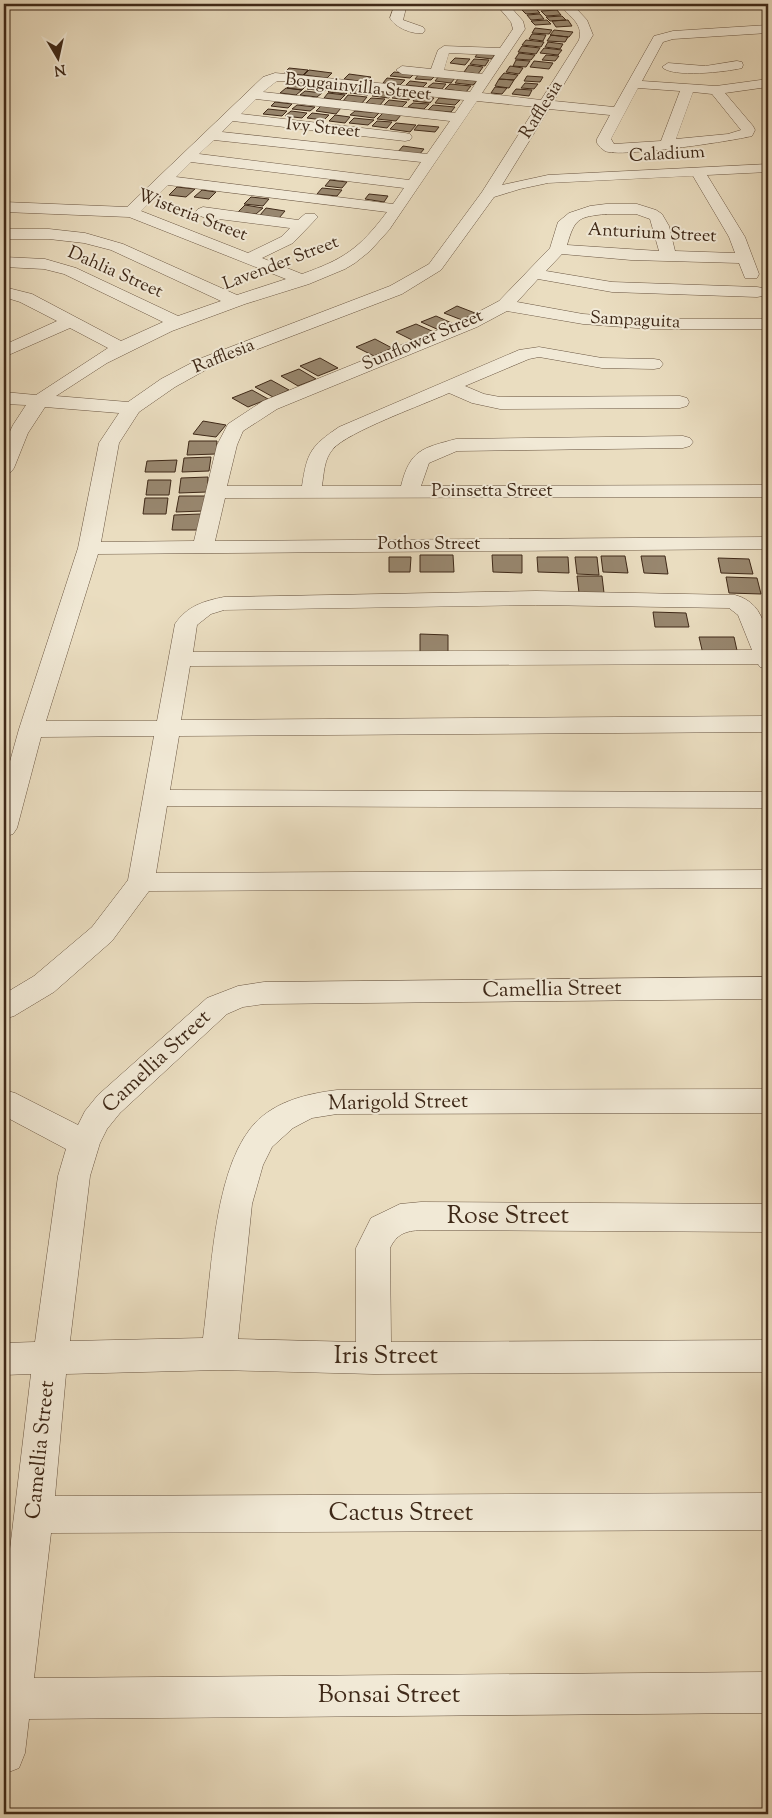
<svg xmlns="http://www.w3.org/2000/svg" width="772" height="1818" viewBox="0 0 772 1818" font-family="'Sorts Mill Goudy',serif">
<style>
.building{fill:#98876f;stroke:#3f2918}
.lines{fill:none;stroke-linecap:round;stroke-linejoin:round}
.minor-casing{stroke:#6a5642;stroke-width:1}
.minor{fill:#f1e9d6;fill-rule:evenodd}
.labels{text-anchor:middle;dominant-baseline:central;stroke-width:4;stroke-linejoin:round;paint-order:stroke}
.far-street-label{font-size:18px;fill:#3f2918;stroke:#f1e9d6}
.street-label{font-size:21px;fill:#3f2918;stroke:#f1e9d6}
.near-street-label{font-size:25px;fill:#3f2918;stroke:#f1e9d6}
</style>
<rect width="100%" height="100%" fill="#eaddc0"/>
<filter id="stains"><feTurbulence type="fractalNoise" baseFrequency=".004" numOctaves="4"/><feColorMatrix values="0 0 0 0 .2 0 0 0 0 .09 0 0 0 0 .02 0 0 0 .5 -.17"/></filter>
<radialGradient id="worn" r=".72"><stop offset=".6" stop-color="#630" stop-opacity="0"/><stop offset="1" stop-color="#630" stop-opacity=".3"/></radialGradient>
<path class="building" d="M535,4h17l3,4 -15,1z
M535,8l5,5 -14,1 -5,-5z
M557,10l4,5 -15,1 -5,-5z
M540,14l4,5 -13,1 -4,-5z
M562,16l4,4 -16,1 -4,-4z
M547,20l4,4 -16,1 -4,-4z
M568,20l4,6 -16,1 -4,-6z
M535,28l17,2 -3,4 -17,-1z
M554,30l19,2 -4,5 -19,-2z
M532,34l14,1 -3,6 -14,-2z
M551,35l17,2 -3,5 -18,-1z
M526,40l18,2 -3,5 -19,-2z
M548,42l15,2 -3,5 -15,-2z
M522,46l18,2 -4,6 -18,-2z
M544,48l18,2 -4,5 -18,-2z
M478,53l17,1 -3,5 -17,-2z
M519,53l16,2 -4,5 -16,-1z
M546,55l13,1 -4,5 -13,-1z
M455,58l15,1 -5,6 -15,-2z
M474,59l15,1 -4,6 -15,-2z
M516,60l14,1 -4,6 -13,-1z
M534,61l19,2 -4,6 -19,-2z
M469,65l14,2 -5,7 -14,-2z
M510,66l13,2 -4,6 -13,-2z
M289,68l19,2 -5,5 -19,-2z
M309,70l23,3 -5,5 -23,-3z
M394,72l20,2 -4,4 -20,-2z
M504,73l14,2 -4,5 -15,-1z
M349,74l22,3 -5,5 -22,-3z
M419,74l16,2 -4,4 -16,-1z
M439,76l16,2 -4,5 -16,-2z
M527,76l16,1 -3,5 -16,-1z
M387,78l18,2 -5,5 -17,-2z
M458,79l19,2 -4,4 -18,-2z
M499,79l15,1 -5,8 -14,-2z
M410,81l17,2 -4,4 -17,-2z
M294,82l15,1 -7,7 -15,-2z
M433,83l13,1 -4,5 -14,-2z
M525,83l13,1 -4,5 -13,-1z
M312,84l18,2 -5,5 -18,-2z
M450,84l21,2 -5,6 -21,-3z
M333,87l18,2 -5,5 -18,-2z
M495,87l12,1 -5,6 -11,-1z
M286,88l16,2 -6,5 -16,-2z
M355,88l18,2 -5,5 -18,-2z
M516,89l16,1 -3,6 -17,-2z
M305,91l17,2 -5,4 -17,-2z
M377,91l16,2 -4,5 -17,-2z
M328,93l17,2 -5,5 -16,-2z
M397,93l16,2 -4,5 -17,-2z
M348,95l19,2 -5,6 -19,-2z
M417,96l17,2 -4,5 -17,-2z
M371,98l14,1 -5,6 -14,-2z
M439,98l21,2 -5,5 -20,-2z
M389,100l18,2 -5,5 -18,-2z
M275,102l17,2 -4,4 -17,-2z
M413,103l16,1 -5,5 -16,-2z
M297,105l18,2 -5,4 -18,-2z
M433,105l22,2 -4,5 -23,-2z
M321,106l20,2 -5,6 -20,-3z
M268,109l19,2 -5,5 -19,-2z
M291,111l16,2 -5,5 -17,-2z
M355,111l24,2 -5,5 -24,-3z
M312,113l17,2 -5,5 -17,-2z
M383,113l18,2 -5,6 -19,-2z
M335,115l15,2 -5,6 -16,-2z
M354,118l20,2 -6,5 -19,-2z
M377,121l15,1 -5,6 -15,-2z
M396,123l20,2 -6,7 -20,-3z
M418,125l21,2 -4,5 -21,-2z
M403,146l21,3 -5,6 -22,-2z
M330,180l17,2 -5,6 -17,-2z
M177,187l18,2 -9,8 -17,-2z
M322,188l20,2 -5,6 -20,-2z
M202,190l14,2 -7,7 -15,-2z
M369,194l19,2 -4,6 -19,-3z
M251,197l18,2 -6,7 -19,-2z
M245,205l18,3 -7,6 -18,-2z
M266,208l19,3 -6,7 -19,-3z
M457,306l18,7 -13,7 -18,-7z
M436,316l18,8 -15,6 -18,-8z
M416,324l18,8 -20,9 -18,-9z
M375,339l17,9 -18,8 -18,-9z
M320,358l18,10 -20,8 -18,-10z
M299,369l17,10 -18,7 -17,-10z
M271,380l18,10 -16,7 -18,-10z
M252,390l16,9 -20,8 -16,-9z
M203,421l23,4 -10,12 -23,-3z
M189,441h28l-1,13 -29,1z
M211,457l-2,14 -27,1 2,-14z
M177,460l-2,12h-30l2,-11z
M208,477l-1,15 -28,1 2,-15z
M148,480h23l-2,15h-23z
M179,496h26l-2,15 -27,1z
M145,498h23l-2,16h-23z
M201,514l-2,16h-27l2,-15z
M420,555h33l1,17h-34z
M492,555h30v18l-29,-1z
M601,556h24l3,17 -25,-1z
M641,556h24l3,18 -24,-1z
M389,557h22l-1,15h-21z
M537,557h31l1,16 -31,-1z
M575,557h22l2,18 -22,-1z
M718,558l31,1 4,15 -32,-1z
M577,576h25l2,17h-25z
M726,577l31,1 4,16 -32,-1z
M653,612l33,1 3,14h-34z
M420,634l28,1v18l-28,-1z
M699,637h35l4,18 -35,-1z"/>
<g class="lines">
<defs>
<path id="minor" d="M395,4h12l-4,16 20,7 2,3 -2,3c-10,2 -29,-6 -33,-15z
M496,4h12l15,17 2,8 -43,64 59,7 38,-60c5,-17 -11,-24 -20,-36h13l15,16 6,15 -39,66 60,6 40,-71 19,-5 95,-6v8l-95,6 -10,3 -21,39 74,5 52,-7v8l-43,6 28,33 2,4 -3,6c-20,5 -132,22 -147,15 -3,-2 -6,-5 -8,-8v-4l13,-24 -61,-6 -47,76 46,-10 220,-11v8l-61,3 38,62 14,37 -2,4h-12l-6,-15 -108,-3 -69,-6 -16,17 66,11 145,5 6,1 2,4 -2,4 -6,1 -145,-5 -74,-13 -21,23 66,12 68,5h117v10h-117l-68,-5 -76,-13 -30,16 -200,82 -34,22 -6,14 -10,41h75c5,-34 9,-40 37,-59l180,-77 20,-3 63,11 52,1 6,1 3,4 -3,4 -6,1 -52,-1 -63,-11 -10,2 -64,27 19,8 16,3 180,-1 7,2 2,4 -2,4 -7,2 -180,1 -28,-6 -23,-10c-24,11 -102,39 -116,56 -9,10 -9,24 -11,37h79c9,-36 21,-38 55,-47l227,-3 7,2 3,4 -3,4 -7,2 -226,3 -28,12 -8,23 347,-1v12l-543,1 -10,43 553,-4v12l-670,5 -52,167h111l18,-97c12,-18 29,-23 49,-27l312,-6 199,4c34,9 33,46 33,74l-8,-2 -2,-3 -568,2 -9,54 587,-4v16l-589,4 -9,54 598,2v16l-601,-2 -11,67 612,-3v18l-619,3 -37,50 -58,51 -40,24 -10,3v-25l30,-18 58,-49 36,-47 26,-144 -113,1 -24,91 -4,6 -9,3v-54l15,-54 59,-181 21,-105 20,-30 -74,-6 -17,26 -14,35 -3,4 -7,2v-30l9,-19 13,-20 -22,-1v-12l32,3 72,-47 -38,-20 -66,29v-12l53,-24 -37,-19 -16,-5v-10l28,7 89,47 42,-19 -99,-48 -20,-5 -40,-2v-10l41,2 31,9 102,48 43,-15 -110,-51 -27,-7 -35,-4h-45v-10h45l36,4 38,11 114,51 49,-16 -157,-62 -125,-5v-10l123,5 136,-130 12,-4 195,19 7,-11 -75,-7 -6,-4 6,-4 29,3 7,-19 6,-4 56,2 13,-19 -2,-7zM449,53l46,2 -13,19 -38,-4zM277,81h12l175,19 -9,13 -192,-21zM638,88l42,3 -19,50 -47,3 -3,-5zM693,92l19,2 29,36 -13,4 -52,5zM256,99l194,22 -23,33 -205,-22 11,-11 172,20 5,-1 2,-3 -2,-3 -5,-1 -164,-19zM477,101l59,6 -54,85 -53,72 -39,22 -191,73 -38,20 -33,23 -72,-6 51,-33 65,-32 73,-27 64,-20 36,-15 10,-6 15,-12 19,-21zM214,140l207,22 -12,18 -210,-26zM191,162l213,26 -11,16 -217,-27zM693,176l36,61 6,16 -60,-2 -6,-25 -7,-12 -6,-4 -19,-6h-31l-16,2 -21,7 -11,9 -8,26 -51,53 -34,18 -202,82 -35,23 -11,21 -23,96 -93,1 18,-99 20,-31 36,-25 36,-20 191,-73 39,-24 53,-73 26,-8 28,-6zM168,185l219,27c-28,37 -43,47 -85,62l-40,-16 31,-15 22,-23 3,-3 -3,-3h-10l-7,6 -95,-13 -5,2 -3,3 3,3 5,2 87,11 -9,9 -33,16 -107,-42zM606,214h30l14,5 9,32 -92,-6c8,-27 11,-28 39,-31zM536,605l193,3 9,7 14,35 -559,2 4,-27 14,-11 13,-4z
M737,61l5,1 1,3 -1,3c-16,4 -70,10 -80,-1l6,-4 37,3z
M768,977v22l-504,5 -21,3 -16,7 -107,99 -13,16 -7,14 -10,33 -20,165 133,-3c8,-59 10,-161 47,-209 21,-27 55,-35 87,-39l431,-1v24l-431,1 -25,4 -19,10 -21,19 -9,18 -11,39 -14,135 118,3v-94l15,-30 29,-14 21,-2 347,2v28l-347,-2c-16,1 -24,4 -31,18l1,94 377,-2v32l-394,2 -155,-4 -153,4 -11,122 713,-3v37l-717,3 -17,145 734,-6v41l-739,6 -4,34 -6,15 -15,6v-175l27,-225 -27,1v-32l31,-1 23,-166 8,-27 -62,-33v-26l11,3 63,32 7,-14 13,-16 109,-97 31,-12 26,-4z"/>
</defs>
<use href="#minor" class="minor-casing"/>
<use href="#minor" class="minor"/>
</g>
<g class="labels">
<g class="far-street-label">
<text transform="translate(358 88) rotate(6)">Bougainvilla Street</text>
<text transform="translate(542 110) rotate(-58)">Rafflesia</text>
<text transform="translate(323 129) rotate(6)">Ivy Street</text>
<text transform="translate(667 155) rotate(-3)">Caladium</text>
<text transform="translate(192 216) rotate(21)">Wisteria Street</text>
<text transform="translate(652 234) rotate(3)">Anturium Street</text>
<text transform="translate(281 264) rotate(-21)">Lavender Street</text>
<text transform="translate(115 273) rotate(24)">Dahlia Street</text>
<text transform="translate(635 321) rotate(3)">Sampaguita</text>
<text transform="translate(423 341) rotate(-23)">Sunflower Street</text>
<text transform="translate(224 357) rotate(-22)">Rafflesia</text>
<text x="492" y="492">Poinsetta Street</text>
<text x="429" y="545">Pothos Street</text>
</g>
<g class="street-label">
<text transform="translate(552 990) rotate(-1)">Camellia Street</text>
<text transform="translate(157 1062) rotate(-43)">Camellia Street</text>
<text transform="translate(398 1103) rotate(-1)">Marigold Street</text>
<text transform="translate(41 1450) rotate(-84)">Camellia Street</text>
</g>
<g class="near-street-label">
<text x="508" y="1217">Rose Street</text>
<text x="386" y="1357">Iris Street</text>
<text x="401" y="1514">Cactus Street</text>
<text x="389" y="1696">Bonsai Street</text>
</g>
</g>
<rect width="772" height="1818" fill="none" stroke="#eaddc0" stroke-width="20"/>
<rect x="5" y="5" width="762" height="1808" fill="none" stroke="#3f2918" stroke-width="2.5"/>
<rect x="10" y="10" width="752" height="1798" fill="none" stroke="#3f2918"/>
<g transform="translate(58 58) rotate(171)" stroke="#f1e9d6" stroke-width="4" paint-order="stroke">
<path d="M0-4L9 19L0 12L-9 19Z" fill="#3f2918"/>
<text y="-8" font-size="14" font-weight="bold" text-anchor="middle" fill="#3f2918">N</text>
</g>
<rect width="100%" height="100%" filter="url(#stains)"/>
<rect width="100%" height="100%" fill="url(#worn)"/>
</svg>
